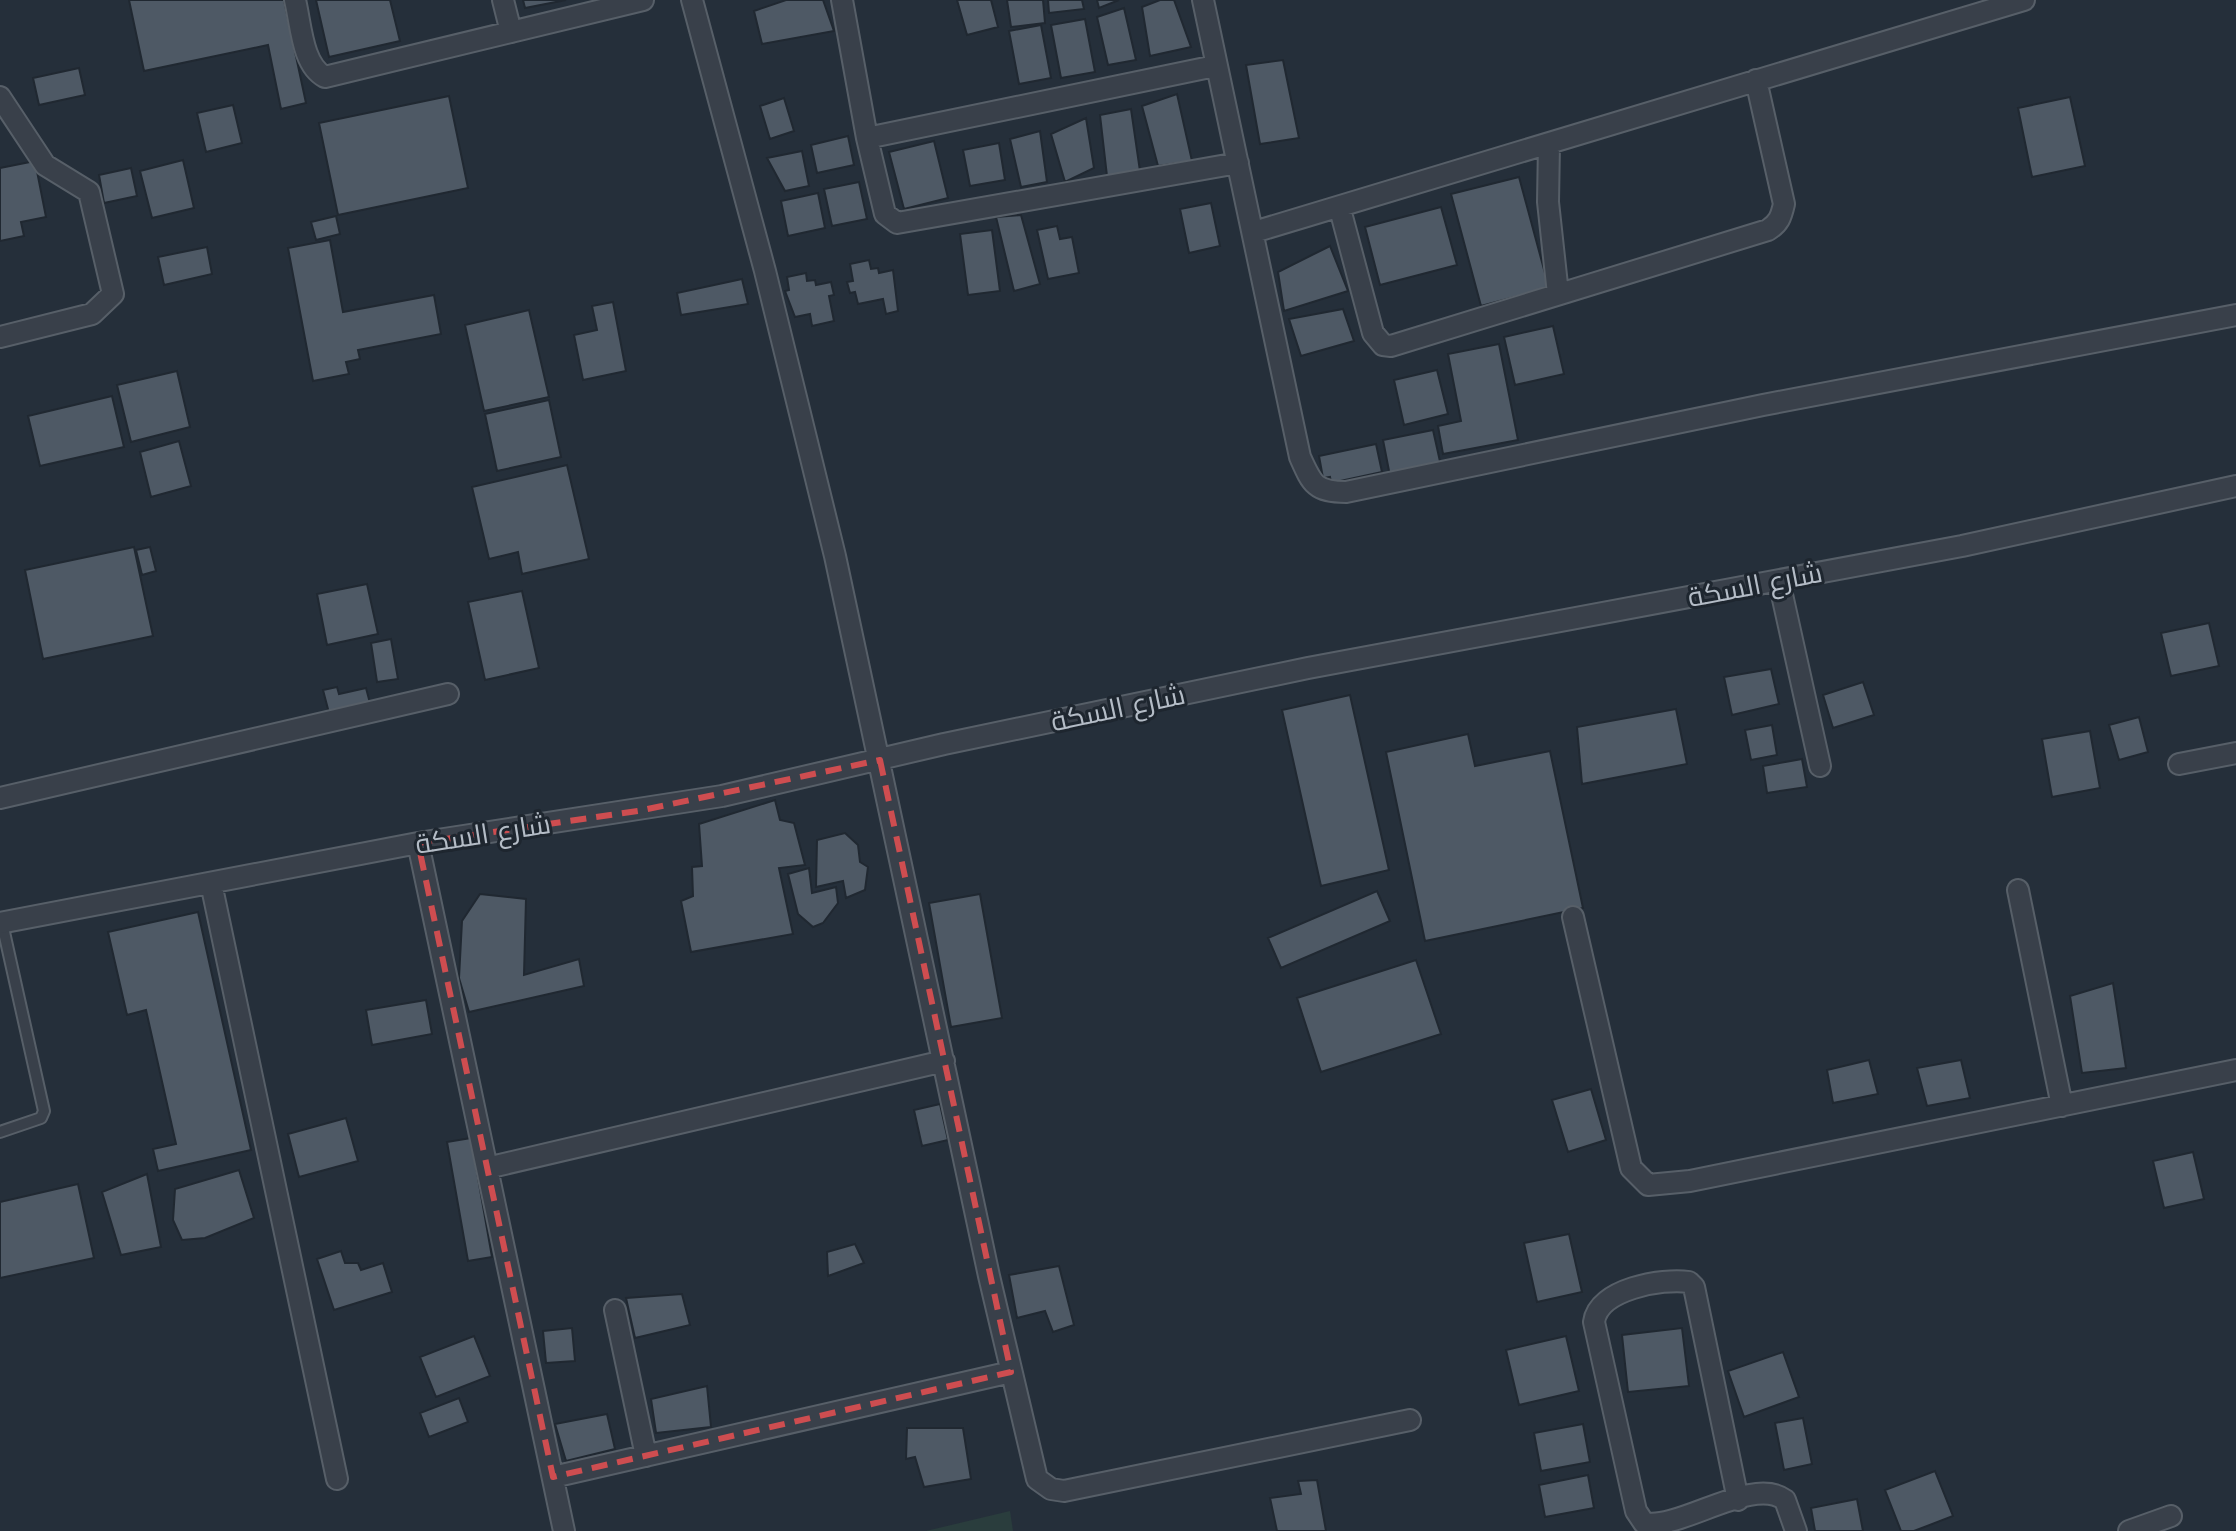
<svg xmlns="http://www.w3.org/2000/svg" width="2236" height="1531" viewBox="0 0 2236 1531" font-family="Jost,Cairo,sans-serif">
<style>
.green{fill:#2a3d3d}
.building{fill:#4e5965;stroke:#202831;stroke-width:2}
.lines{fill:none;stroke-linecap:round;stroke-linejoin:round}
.lane-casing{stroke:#575f68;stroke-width:14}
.street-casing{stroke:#575f68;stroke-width:24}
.lane{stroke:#39404a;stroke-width:10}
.street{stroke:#39404a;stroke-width:20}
.marked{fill:none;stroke:#ce4d50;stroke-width:6;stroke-dasharray:16 10;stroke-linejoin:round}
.labels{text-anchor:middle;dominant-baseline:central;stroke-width:6;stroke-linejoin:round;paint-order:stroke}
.street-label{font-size:28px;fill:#b4bcc6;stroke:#1e262f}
</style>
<rect width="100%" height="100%" fill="#252f3a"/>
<path class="green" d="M1010,1511l3,20h-87z"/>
<path class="building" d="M129,0h155l22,103 -25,6 -13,-64 -124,26z
M316,0h74l10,41 -71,16z
M523,0h43l-41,8z
M786,0h37l11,31 -72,13 -8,-33z
M957,0h34l7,27 -31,8z
M1007,0h36l2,23 -34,4z
M1048,0h34l2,9 -35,4z
M1097,0h22l-20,8z
M1160,0h14l17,47 -41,9 -8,-49z
M1124,8l12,52 -28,5 -11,-48z
M1085,19l10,53 -34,6 -10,-53z
M1041,25l10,53 -32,6 -10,-53z
M1283,60l16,78 -39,6 -14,-79z
M79,68l6,27 -46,10 -6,-27z
M1177,94l15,67 -34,5 -16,-60z
M449,96l19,92 -130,27 -19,-92z
M2070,97l15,69 -53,11 -14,-69z
M784,98l10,33 -24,8 -10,-33z
M233,105l9,38 -36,9 -9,-39z
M1131,109l9,62 -33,5 -7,-61z
M1086,118l8,50 -29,14 -14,-48z
M1040,131l7,51 -26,5 -11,-48z
M848,136l6,29 -37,8 -6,-28z
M934,141l14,57 -44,11 -15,-57z
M999,143l6,37 -35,6 -7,-36z
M802,151l7,35 -24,5 -18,-33z
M183,160l11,48 -42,10 -12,-47z
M35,161l11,56 -25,5 3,14 -24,5v-73z
M131,168l6,28 -33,7 -5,-28z
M1519,177l30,111 -68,18 -30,-112z
M859,182l8,37 -35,7 -8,-37z
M818,193l7,35 -37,8 -7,-35z
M1211,203l9,43 -31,7 -9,-44z
M1441,207l16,58 -77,20 -15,-58z
M1021,215l19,69 -26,7 -18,-74z
M336,216l4,18 -24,6 -5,-18z
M1057,226l3,13 12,-2 7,36 -31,6 -11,-49z
M992,230l8,61 -32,4 -8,-61z
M330,240l13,72 91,-17 7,39 -83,16 2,9 -14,3 3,12 -36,7 -25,-133z
M1330,246l18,45 -64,20 -6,-39z
M207,247l5,27 -48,11 -6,-28z
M869,260l2,9 7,-1 1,5 14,-3 5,41 -12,3 -3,-15 -25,5 -3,-12 -5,1 -3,-11 6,-1 -3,-17z
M806,273l1,8 8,-1 1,5 15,-3 3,13 -5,1 5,25 -22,5 -2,-12 -15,3 -10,-26 4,-1 -2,-13z
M742,279l6,25 -67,11 -4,-22z
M613,302l13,69 -43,9 -9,-45 23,-5 -5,-24z
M1343,309l11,32 -53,15 -12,-37z
M529,310l20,87 -65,14 -19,-86z
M1553,326l11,48 -49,11 -11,-48z
M1499,344l19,96 -75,14 -5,-28 23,-5 -13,-67z
M1437,370l11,44 -44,11 -10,-45z
M177,371l13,56 -59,15 -14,-57z
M112,396l12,51 -84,19 -12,-50z
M549,400l12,57 -64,14 -12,-57z
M1433,430l8,36 -51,10 -7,-36z
M179,441l12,45 -40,11 -11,-45z
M1376,444l6,28 -51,11 -1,-6 -7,1 -4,-22z
M567,465l22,94 -67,15 -4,-22 -29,7 -17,-72z
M134,547l19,89 -110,23 -18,-89z
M150,547l6,24 -14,4 -6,-25z
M367,584l11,50 -51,11 -10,-51z
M522,591l17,77 -54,12 -17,-78z
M2209,623l10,43 -48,10 -10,-43z
M391,639l7,40 -21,3 -6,-39z
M1771,669l8,35 -47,11 -8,-38z
M1863,682l11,33 -41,13 -10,-33z
M337,687l2,7 27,-6 4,15 -41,10 -6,-23z
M1350,695l39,175 -68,16 -39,-176z
M1676,709l11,55 -105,20 -5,-57z
M2139,717l9,35 -29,8 -10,-35z
M1772,725l5,30 -26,5 -6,-30z
M2090,731l10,57 -48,9 -10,-58z
M1468,734l7,32 75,-15 33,157 -158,33 -39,-189z
M1802,759l5,28 -40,6 -4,-27z
M775,800l5,20 14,3 11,42 -26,3 14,66 -102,18 -10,-51 12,-5 -1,-29 10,-1 -3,-42z
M845,833l13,12 2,17 8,5 -3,23 -19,8 -3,-17 -27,6 1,-47z
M809,868l3,25 24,-6 2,16 -15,20 -10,4 -15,-13 -10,-40z
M1377,891l13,30 -109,47 -13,-30z
M480,894l46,5 -2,76 55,-16 5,27 -115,26 -10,-34 3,-57z
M980,894l22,124 -51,9 -22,-124z
M198,912l53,238 -93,21 -5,-22 23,-5 -30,-134 -19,5 -19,-83z
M1416,960l25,74 -120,38 -24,-74z
M2113,983l13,85 -44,5 -12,-77z
M426,1000l6,34 -60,11 -6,-35z
M1869,1060l9,34 -45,9 -6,-33z
M1961,1060l9,38 -43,8 -10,-38z
M1591,1089l15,51 -38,12 -16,-52z
M940,1104l8,36 -26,6 -8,-36z
M346,1118l12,43 -59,16 -11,-43z
M471,1138l21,119 -24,4 -21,-119z
M2193,1152l11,47 -40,9 -11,-47z
M239,1170l15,48 -49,20 -23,2 -9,-20 2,-31z
M147,1174l14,73 -40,8 -19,-63z
M78,1184l16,74 -94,20v-76z
M1569,1234l13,58 -45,10 -13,-59z
M855,1244l9,19 -36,13 -1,-24z
M341,1251l4,12h13l3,7 22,-7 9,29 -58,18 -17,-51z
M1059,1266l15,59 -21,7 -8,-21 -28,7 -8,-43z
M682,1294l8,31 -55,13 -9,-40z
M572,1328l3,33 -29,2 -3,-32z
M1682,1328l7,58 -61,6 -6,-57z
M474,1336l16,40 -54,21 -16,-40z
M1566,1336l13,55 -60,14 -13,-55z
M1783,1352l16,45 -55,20 -16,-46z
M707,1386l4,41 -55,6 -5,-34z
M459,1398l9,24 -39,15 -9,-24z
M607,1414l8,35 -49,12 -11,-37z
M1803,1418l9,46 -28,6 -9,-47z
M1583,1424l7,38 -49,9 -7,-38z
M907,1428h56l8,51 -47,8 -9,-30 -9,2z
M1935,1471l18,45 -39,15h-13l-16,-41z
M1588,1475l6,33 -49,9 -6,-32z
M1317,1480l9,51h-49l-7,-33 31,-4 -3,-13z
M1857,1499l6,32h-48l-4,-23z"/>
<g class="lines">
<defs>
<path id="lane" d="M0,1132l41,-14 3,-7 -42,-188"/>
<path id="street" d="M295,0c6,24 7,65 30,77l318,-77
M503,0l8,32
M692,0l73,271 70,285 154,720 48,203 14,10 13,2 346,-71
M842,0l25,138 18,76 12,9 341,-60
M1203,0l97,457c12,27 15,35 46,35l417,-87 473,-90
M0,97l45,68 44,27 24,102 -21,20 -92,23
M867,138l348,-72
M1549,144l-1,58 10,92
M1340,209l33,124 10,12 8,1 377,-116c11,-7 13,-13 16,-26l-28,-124
M1254,232l770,-232
M1779,581l41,185
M2179,764l57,-11
M0,798l448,-104
M418,843l146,688
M211,883l126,596
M2018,890l44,216
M1573,917l58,251 17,17 42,-4 546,-111
M0,923l418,-80 304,-47 222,-52 364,-76 654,-122 274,-60
M487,1168l457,-107
M615,1310l31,146
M553,1477l458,-105
M1738,1500l-44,-213 -5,-5c-27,-4 -91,7 -95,40l42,189 8,12c35,8 109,-48 141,-23l11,31
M2129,1531l42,-15"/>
</defs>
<use href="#lane" class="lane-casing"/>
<use href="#street" class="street-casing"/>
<use href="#lane" class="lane"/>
<use href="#street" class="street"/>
</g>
<path class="marked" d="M880,760l131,612 -458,105 -135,-634 220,-32z"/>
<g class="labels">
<g class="street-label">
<text transform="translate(1755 585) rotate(-11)">شارع السكة</text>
<text transform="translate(1118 708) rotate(-12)">شارع السكة</text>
<text transform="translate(483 834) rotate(-9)">شارع السكة</text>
</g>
</g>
</svg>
